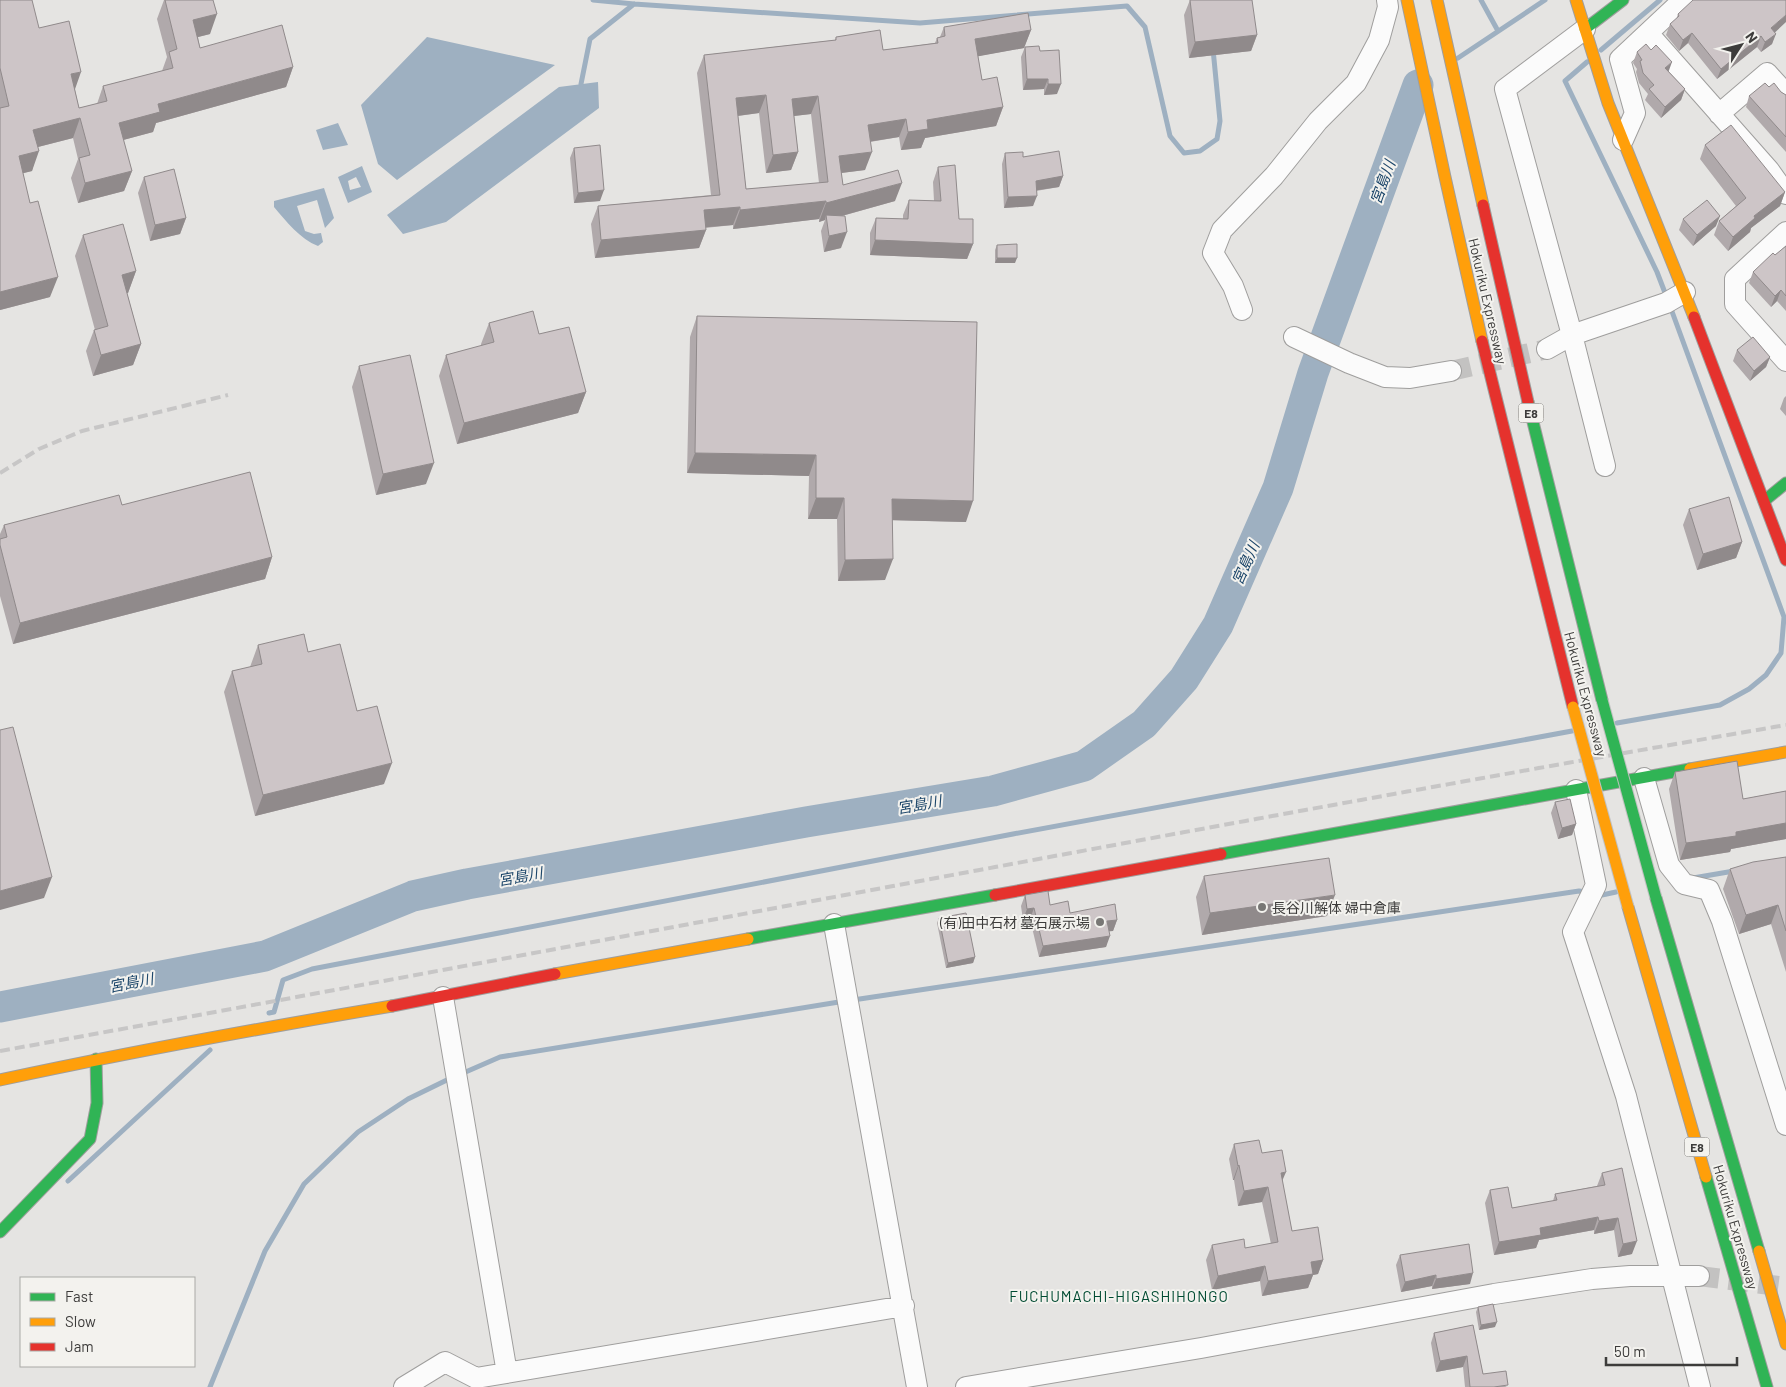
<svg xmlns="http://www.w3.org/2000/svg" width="1786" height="1387" viewBox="0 0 1786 1387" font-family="Barlow,'Noto Sans JP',sans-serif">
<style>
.water{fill:#9eb0c1;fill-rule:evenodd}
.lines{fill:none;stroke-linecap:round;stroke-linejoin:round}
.stream{stroke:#9eb0c1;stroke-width:5}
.river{stroke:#9eb0c1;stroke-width:31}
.street-tunnel{stroke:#c3c2c1;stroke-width:20;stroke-dasharray:20 10;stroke-linecap:butt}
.street-casing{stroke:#9f9e9d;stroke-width:22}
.fast-casing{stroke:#9f9e9d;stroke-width:13}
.slow-casing{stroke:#9f9e9d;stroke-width:13}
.jam-casing{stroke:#9f9e9d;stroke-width:13}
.street{stroke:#fbfbfb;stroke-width:20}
.fast{stroke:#30b455;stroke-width:11}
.slow{stroke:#ff9f0a;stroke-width:11}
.jam{stroke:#e5322d;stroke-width:11}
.rail{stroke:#c7c6c6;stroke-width:4;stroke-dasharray:10 5;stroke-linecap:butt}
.fast-bridge-casing{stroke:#c0c0bf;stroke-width:13;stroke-linecap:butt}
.slow-bridge-casing{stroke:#c0c0bf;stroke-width:13;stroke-linecap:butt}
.fast-bridge{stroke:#30b455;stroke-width:11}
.slow-bridge{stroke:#ff9f0a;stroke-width:11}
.wall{fill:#b0a9ab;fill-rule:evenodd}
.shaded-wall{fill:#908a8b}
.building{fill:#cdc5c7;stroke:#908a8b;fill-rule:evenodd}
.poi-dot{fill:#787775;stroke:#f3f2ee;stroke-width:2}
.labels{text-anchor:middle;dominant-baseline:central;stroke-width:4;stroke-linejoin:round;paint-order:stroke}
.shield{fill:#f3f2ee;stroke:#747371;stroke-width:1}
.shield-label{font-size:12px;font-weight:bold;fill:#3d3c3b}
.street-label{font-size:14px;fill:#3d3c3b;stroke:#f3f2ee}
.poi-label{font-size:14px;fill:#3d3c3b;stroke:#f3f2ee;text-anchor:start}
.water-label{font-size:15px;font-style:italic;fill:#1c466a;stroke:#f3f2ee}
.neighbourhood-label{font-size:15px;letter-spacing:1px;fill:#004b32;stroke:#f3f2ee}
</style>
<rect width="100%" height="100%" fill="#e5e4e2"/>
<path class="water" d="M427,37l128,28 -158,115 -19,-16 -17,-59z
M598,82l1,26 -153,114 -43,12 -16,-19 172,-128z
M338,123l10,22 -25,5 -7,-20z
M362,166l10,26 -24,11 -10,-26zM356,177l5,10 -11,3 -2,-9z
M324,188l10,30 -9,10 -8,-28 -20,6 8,25 9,3 7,-1 2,9 -5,4c-18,-7 -32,-25 -44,-39v-6z"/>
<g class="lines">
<path class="stream" d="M593,0l41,4 286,19 207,-17 18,21 25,109 14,17 16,-2 17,-12 3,-18 -7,-72
M1481,0l17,31
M1601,50l59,-50
M1458,58l87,-58
M1587,62l-22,19 92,191 10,26
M581,84l9,-45 44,-35
M1617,723l103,-18 29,-16 17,-14 15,-22 3,-36 -114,-311
M1693,878l41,-7
M1597,894l5,1 14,-3
M853,1000l726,-109 7,1
M269,1013l5,-1 9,-32 29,-11 701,-135 559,-103
M461,1074l39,-17 345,-56
M68,1181l142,-131
M210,1387l55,-136 39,-67 54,-52 50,-33 45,-22"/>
<path class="river" d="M0,1007l265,-51 148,-60 54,-12 339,-62 187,-31 91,-25 60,-42 40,-45 34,-54 60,-137 35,-115 105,-288"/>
<path class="street-tunnel" d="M1451,371l96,-22
M1699,1276l87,11"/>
<defs>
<path id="street" d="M1585,29l-80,60 67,246 33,131
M1648,33l121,137 17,24
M1719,114l48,-41 19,21
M1623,140l12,-27 -15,-54 63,-59
M1786,232l-51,47v25l51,57
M1242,310l-9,-24 -20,-33 9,-23 52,-54 44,-55 38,-38 23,-43 9,-33 -1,-7
M1294,337l55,26 36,14 25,1 41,-7
M1547,349l25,-14 94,-32 19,-11
M1644,778l25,87 15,19 25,6 13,31 64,204
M1576,790l20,95 -23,47 53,164 74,291
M834,924l83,463
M443,997l64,376
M404,1387l41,-25 31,16 428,-72
M966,1387l235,-39 293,-54 98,-15 38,-3h69"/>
<path id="fast" d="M1585,29l38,-29
M1528,402l74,298
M1764,501l22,-18
M1221,854l469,-85
M1656,898l103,353
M748,939l247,-44
M1706,1177l61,210
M0,1232l90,-93 7,-36 -1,-44"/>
<path id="slow" d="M1407,0l38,177 37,164
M1437,0l46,205
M1576,0l32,103 86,214
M1690,769l96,-17
M1628,907l78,270
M555,974l193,-35
M0,1080c130,-28 261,-52 392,-74
M1759,1251l27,93"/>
<path id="jam" d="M1483,205l45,197
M1694,317l92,243
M1482,341l91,366
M995,895l226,-41
M392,1006l163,-32"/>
</defs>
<use href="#street" class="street-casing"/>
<use href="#fast" class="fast-casing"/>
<use href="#slow" class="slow-casing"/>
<use href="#jam" class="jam-casing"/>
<use href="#street" class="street"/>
<use href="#fast" class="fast"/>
<use href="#slow" class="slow"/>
<use href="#jam" class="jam"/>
<path class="rail" d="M0,473l39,-24 43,-18 146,-36
M0,1051c596,-107 1189,-224 1786,-326"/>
<defs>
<path id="fast-bridge" d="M1602,700l54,198"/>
<path id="slow-bridge" d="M1573,707l55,200"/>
</defs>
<use href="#fast-bridge" class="fast-bridge-casing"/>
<use href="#slow-bridge" class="slow-bridge-casing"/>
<use href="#fast-bridge" class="fast-bridge"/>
<use href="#slow-bridge" class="slow-bridge"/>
</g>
<path class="wall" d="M0,0l39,28 36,62 4,18 18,-4 6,-18 59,-15 5,-14 -10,-38 7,-19h49l-3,34 -12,3 2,11 93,19 -7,20 -130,36 -3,9 -30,8 9,31 -8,20 -46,12 -7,-25 7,-19 -5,-21 -35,9 -6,24 -9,2 27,124 -50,13z
M1190,0l67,35 -6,16 -62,7 -5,-43z
M1678,14l97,18 -3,12 -11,8 -4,-5 -40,32 -29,-36 -9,8 -13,-16 4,-11 6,-4z
M944,27l87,3 -7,18 -46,8 4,24 21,27 -7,19 -71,12 -4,10 -20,2 -2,-13 -29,5 -5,28 -24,3 2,12 52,16 -53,15 -1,32 -17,4 -3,-21 4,-11 -6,2v-3l-86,10v-4l-28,3 1,2 -7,18 -104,10 -4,-34 7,-18 113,-11 -14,-122 7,-18 131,-15 1,-3 47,13 52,-7 2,-5 3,-1zM759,113l7,60 25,-3 7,-18 -4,-36 17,-2 8,69 -73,6 -8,-73z
M1025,47l15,4 17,43 -13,1v-6l-21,1 -2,-33z
M1637,52l31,19 17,18 -4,11 -20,18 -16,-18 3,-6 -9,-11 -3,-11 1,-3 -4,-6z
M1769,87l12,5 5,3v57l-40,-45 3,-11z
M1705,145l80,47 -5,14 -29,22 -1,4 -22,19 -14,-16 5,-14 17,-15 -36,-47z
M574,148l26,53 -26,2 -4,-45z
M1005,153l18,4 40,19 -4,11 -23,4 -3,15 -29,2 -2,-44z
M938,167l21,52 14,25 -6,15 -97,-4v-22l6,-15 27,1v-4l6,-15 25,1 -1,-19z
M144,177l42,41 -6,16 -30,7 -12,-48z
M1683,219l33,7 -23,20 -14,-16z
M83,235l53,36 -8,22h-1l14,51 -8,21 -40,11 -7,-25 8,-21h1l-20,-74z
M997,245l18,18h-20v-13z
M1786,246v65l-9,-10 -6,6 -22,-24 4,-11 22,-17z
M697,316l269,206 -74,-2 -7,60 -47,1 -1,-62h-29l1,-43 -122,-3 3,-136z
M489,323l50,11 47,58 -8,21 -121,31 -18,-68 7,-21 35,-9v-2z
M1737,350l33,7 -4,10 -16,14 -17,-20z
M359,366l67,118 -50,11 -24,-108z
M1786,396v20l-6,-7 4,-11z
M122,505l150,52 -7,22 -252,65 -13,-48v-62l4,-9z
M1689,509l53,33 -6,16 -39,12 -14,-45z
M258,645l50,7 49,59 27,73 -129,32 -31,-124 8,-21 18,-4z
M1675,772l68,27 43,-8v48l-55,10 -1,3 -50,8 -11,-71z
M1555,802l21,22 -4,11 -14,4 -7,-26z
M1786,857v115l-15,-48 -32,10 -16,-45 7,-20z
M1204,876l123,40 -125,19 -6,-38z
M1025,895l45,18 47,7 -4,11h-4l-3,16 -67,10 -9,-38 -7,1 -2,-14z
M939,918l36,39 -2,6 -27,5 -9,-45z
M1234,1144l28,9 20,28 10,50 31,29 -5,14 -5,1 -5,13 -46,8 -2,-15 -48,9 -6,-30 6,-15 33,3 26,-4 -9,-42 -24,4 -4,-26h-1l-4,-21z
M1602,1173l30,81 -14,3 -4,-27 -20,4v-4l-55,10 -3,8 -42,7 -9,-52 5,-13 22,18 41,-7 2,-7 42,-8z
M1400,1255l70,29 -38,5v-3l-31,6 -5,-27z
M1478,1307l17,20 -16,3 -3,-18z
M1473,1325l10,49 24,13h-42l-2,-20 -27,5 -5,-29 3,-10z"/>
<path class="shaded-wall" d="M217,14l-7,20 -24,6 7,-20z
M1786,15v7l-18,17 3,-11z
M1031,30l-7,18 -55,10 6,-19z
M1692,33l-4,10 -9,8 4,-11z
M1776,34l-4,10 -11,8 4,-10z
M1257,35l-6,16 -62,7 6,-16z
M1761,36l-4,11 -40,32 4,-10z
M1672,62l-4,11 -3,-5z
M293,67l-7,20 -130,36 -3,9 -41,11 7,-20 39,-19z
M81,72l-7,20 -3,-18z
M1027,79h21l-4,10 -21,1z
M1048,84h13l-4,10 -13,1z
M1685,89l-4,11 -20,18 4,-11z
M766,95l-7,18 -30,4 7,-19z
M818,96l-7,18 -26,3 7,-18z
M1003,107l-7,19 -71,12 -4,10 -20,2 7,-18 19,-12z
M80,118l-7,20 -47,12 7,-20z
M906,119l-7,18 -38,6 7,-18z
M39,151l-7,20 -20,5 7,-20z
M798,152l-7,18 -25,3 7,-18z
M872,152l-7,18 -32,4 6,-18z
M132,171l-8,20 -46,12 7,-20z
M1063,176l-4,11 -27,4 4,-10z
M902,183l-7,18 -68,19 -1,-5 -1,5 -6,2 7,-19z
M604,190l-4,11 -26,2 4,-10z
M1785,192l-5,14 -29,22 -1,4 -22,19 5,-14 21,-21z
M1037,196l-4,10 -29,2 4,-11z
M826,201l-7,18 -86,10 7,-19z
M740,207l-7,18 -36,3 7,-18z
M1720,216l-4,10 -23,20 4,-11z
M186,218l-6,16 -30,7 5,-16z
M706,230l-7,18 -104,10 6,-18z
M847,232l-6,16 -17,4 5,-16z
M875,240l98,4 -6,15 -97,-4z
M997,258h20l-2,5h-20z
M136,271l-8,22 -14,3 8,-21z
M58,277l-8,20 -50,13v-18z
M1781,290l-4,11 -6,6 4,-11z
M141,344l-8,21 -40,11 8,-21z
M1770,357l-4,10 -16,14 4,-10z
M586,392l-8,21 -121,31 7,-21z
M695,453l121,2 -7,21 -122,-3z
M434,463l-8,21 -50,11 7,-21z
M816,498h28l-7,21h-29z
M892,499l81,2 -7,21 -82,-2z
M1742,542l-6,16 -39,12 6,-16z
M272,557l-7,22 -252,65 7,-21z
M893,559l-8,21 -47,1 7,-21z
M392,763l-8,21 -129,32 8,-21z
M1786,823v16l-55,10 -1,3 -50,8 6,-17 50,-11z
M1576,824l-4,11 -14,4 4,-11z
M52,877l-8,21 -44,12v-19z
M1335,895l-8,21 -125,19 8,-22z
M1778,905l-7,19 -32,10 7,-19z
M1034,908l-4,11 -7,1 4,-11z
M1117,920l-4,11 -10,1 4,-11z
M1110,936l-4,11 -67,10 4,-11z
M975,957l-2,6 -27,5 2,-5z
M1239,1165l-5,15h-1l5,-14z
M1286,1172l-6,14 1,-13z
M1268,1187l-6,15 -24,4 6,-15z
M1598,1217l-4,13 -55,10 -3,8 -42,7 5,-13 41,-14z
M1618,1218l-4,12 -20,4 5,-13z
M1637,1241l-5,13 -14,3 5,-13z
M1323,1260l-5,14 -5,1 -5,13 -46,8 6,-15 43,-19z
M1265,1266l-5,15 -48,9 6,-14z
M1473,1273l-3,11 -38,5 4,-10z
M1436,1275l-4,11 -31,6 4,-10z
M1497,1322l-2,5 -16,3 2,-5z
M1467,1356l-4,11 -27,5 4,-11z"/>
<path class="building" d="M0,0h32l7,28 30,-7 12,51 -10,2 8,34 28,-7 -4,-15 70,-18 -4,-16 8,-3 -12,-49h48l4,14 -24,6 7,28 82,-23 11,42 -135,37 2,8 -41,11 13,48 -47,12 -6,-25 11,-3 -10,-37 -47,12 6,21 -20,5 11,47 8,-2 20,76 -58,15v-184l9,-2 -9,-38z
M1190,0h62l5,35 -62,7z
M1693,0h93v15l-15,13 5,6 -11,8 -4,-6 -40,33 -29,-36 -9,7 -13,-16 9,-8 -1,-2z
M1028,13l3,17 -56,9 7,41 15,-3 6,30 -76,13 1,9 -20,3 -2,-13 -38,6 4,27 -33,4 4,29 55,-15 4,13 -76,20v-2l-86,9v-3l-36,3 2,20 -105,10 -3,-34 122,-11 -16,-140 132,-15v-3l44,-7 3,20 55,-7 -1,-5 8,-2 -1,-9zM766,95l7,60 25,-3 -6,-53 26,-3 10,86 -82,7 -10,-91z
M1646,44l5,6 5,-5 16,17 -7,6 20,21 -20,18 -16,-18 5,-4 -11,-12 -3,-12 2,-1 -5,-8z
M1039,46l1,5 19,-1 2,34h-13v-5h-21l-2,-32z
M1765,83l4,4 5,-4 7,9 5,3v42l-37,-41z
M1731,125l54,67 -31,24 1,2 -22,19 -14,-16 27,-23 -41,-53z
M600,145l4,45 -26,3 -4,-45z
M1059,151l4,25 -27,5 1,15 -29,1 -3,-44 18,-1v5z
M955,165l4,54h14v25l-98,-4 1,-22 32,1 1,-19 32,1 -3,-34z
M174,169l12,49 -31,7 -11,-48z
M1707,200l13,16 -23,19 -14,-16z
M826,215l19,1 2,16 -18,4z
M123,224l13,47 -14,4 19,69 -40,11 -7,-25 14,-4 -25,-91z
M1017,244v14h-20v-13z
M1786,246v50l-5,-6 -6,6 -22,-24 20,-19 2,2z
M533,311l6,23 30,-7 17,65 -122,31 -18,-68 48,-13 -5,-19z
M697,316l280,6 -4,179 -81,-2 1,60 -48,1 -1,-62h-28v-43l-121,-2z
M1753,337l17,20 -16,14 -17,-21z
M410,355l24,108 -51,11 -24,-108z
M250,472l22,85 -252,66 -20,-78v-6l7,-2 -3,-12 115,-30 3,10z
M1729,497l13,45 -39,12 -14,-45z
M304,634l4,18 32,-8 17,67 20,-5 15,57 -129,32 -31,-124 30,-7 -4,-19z
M13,727l39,150 -52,14v-161z
M1737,761l6,38 43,-8v32l-50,9v4l-50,7 -11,-71z
M1570,799l6,25 -14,4 -7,-26z
M1786,857v74l-8,-26 -32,10 -16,-46 23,-7z
M1329,858l6,37 -125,18 -6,-37z
M1048,891l2,14 18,-4 2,12 45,-9 2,16 -10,1 3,15 -67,10 -9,-38 -7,1 -2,-14z
M966,913l9,44 -27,6 -9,-45z
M1259,1140l3,13 20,-3 4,22 -5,1 11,58 26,-4 5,33 -12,2 2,12 -45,7 -3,-15 -47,10 -6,-31 32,-6 1,9 33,-6 -10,-55 -24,4 -5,-26 -1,1 -4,-22z
M1622,1168l15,73 -14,3 -5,-26 -19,3 -1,-4 -58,11 1,7 -42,7 -9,-52 18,-3 4,21 45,-8 -2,-6 50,-9 -3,-12z
M1469,1244l4,29 -37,6v-4l-31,7 -5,-27z
M1493,1304l4,18 -16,3 -3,-18z
M1473,1325l10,49 23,-3 2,14 -14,2h-24l-3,-31 -27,5 -6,-28z"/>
<g class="poi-dot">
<circle cx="1262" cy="907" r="5"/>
<circle cx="1100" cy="922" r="5"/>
</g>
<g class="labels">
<g class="shield">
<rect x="1518.5" y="403.5" width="25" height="19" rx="4"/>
<rect x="1684.5" y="1137.5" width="25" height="19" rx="4"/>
</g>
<g class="shield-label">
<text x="1531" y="413">E8</text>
<text x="1697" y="1147">E8</text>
</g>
<g class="street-label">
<text transform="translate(1488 301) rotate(77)">Hokuriku Expressway</text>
<text transform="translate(1586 694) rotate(75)">Hokuriku Expressway</text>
<text transform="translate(1736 1227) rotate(74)">Hokuriku Expressway</text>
</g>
<g class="poi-label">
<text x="1272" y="907">長谷川解体 婦中倉庫</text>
<text x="1090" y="922" text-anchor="end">(有)田中石材 墓石展示場</text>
</g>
<g class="water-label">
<text transform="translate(1382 182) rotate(-70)">宮島川</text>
<text transform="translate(1245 563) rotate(-66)">宮島川</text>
<text transform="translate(919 804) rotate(-10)">宮島川</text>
<text transform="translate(520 876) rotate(-10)">宮島川</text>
<text transform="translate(131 982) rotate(-11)">宮島川</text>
</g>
<g class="neighbourhood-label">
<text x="1119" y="1296">FUCHUMACHI-HIGASHIHONGO</text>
</g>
</g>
<rect x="20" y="1277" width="175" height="90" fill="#f3f2ee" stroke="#aaa9a6"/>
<rect x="30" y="1293" width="25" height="8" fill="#30b455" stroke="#aaa9a6"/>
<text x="65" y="1302" font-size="15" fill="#3d3c3b">Fast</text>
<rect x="30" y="1318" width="25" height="8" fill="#ff9f0a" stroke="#aaa9a6"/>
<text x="65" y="1327" font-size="15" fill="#3d3c3b">Slow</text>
<rect x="30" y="1343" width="25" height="8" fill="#e5322d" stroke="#aaa9a6"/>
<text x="65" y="1352" font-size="15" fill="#3d3c3b">Jam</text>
<g transform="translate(1741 45) rotate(54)" stroke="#f3f2ee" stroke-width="4" paint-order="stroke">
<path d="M0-4L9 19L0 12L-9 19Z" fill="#3d3c3b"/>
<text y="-8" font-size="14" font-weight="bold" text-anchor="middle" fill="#3d3c3b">N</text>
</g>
<path d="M1606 1357v8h131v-8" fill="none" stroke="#3d3c3b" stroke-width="2.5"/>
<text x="1614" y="1357" font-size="15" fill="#3d3c3b" stroke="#f3f2ee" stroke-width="4" paint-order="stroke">50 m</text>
</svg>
